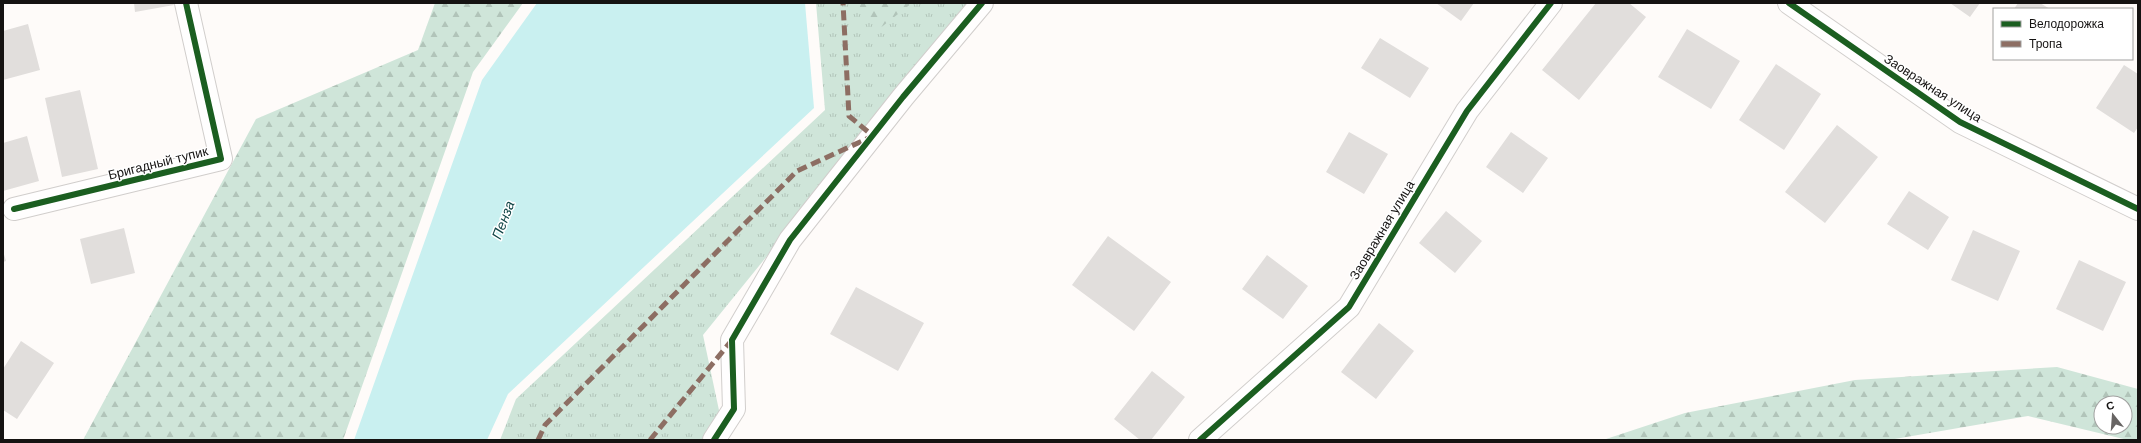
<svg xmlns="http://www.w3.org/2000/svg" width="2141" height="443" viewBox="0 0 2141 443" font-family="Helvetica,sans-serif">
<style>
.grass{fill:url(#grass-tufts)}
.forest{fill:url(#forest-firs);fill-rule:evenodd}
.water{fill:#c9f0f0}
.building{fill:#e1dedc}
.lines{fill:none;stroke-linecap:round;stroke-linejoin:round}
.minor-casing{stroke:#d1cecc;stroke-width:24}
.minor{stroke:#fffefe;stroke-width:22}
.quiet{stroke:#8d6e63;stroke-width:5;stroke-dasharray:10 5;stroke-linecap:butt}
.cycleway-casing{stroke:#fff;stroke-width:8}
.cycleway{stroke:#1b5e20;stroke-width:6}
.labels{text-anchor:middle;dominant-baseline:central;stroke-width:3;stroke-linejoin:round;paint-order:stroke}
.street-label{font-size:13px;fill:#151312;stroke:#fff}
.water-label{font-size:14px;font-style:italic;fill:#0e4344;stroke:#fff}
</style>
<defs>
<pattern id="grass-tufts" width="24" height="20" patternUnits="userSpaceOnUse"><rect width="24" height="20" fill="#cfe5d9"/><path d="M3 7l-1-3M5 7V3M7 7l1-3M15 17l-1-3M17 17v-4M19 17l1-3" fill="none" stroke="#b1c4b9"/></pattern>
<pattern id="forest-firs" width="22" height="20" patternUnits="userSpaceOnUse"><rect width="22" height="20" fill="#cfe5d9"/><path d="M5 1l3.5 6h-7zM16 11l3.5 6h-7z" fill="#b1c4b9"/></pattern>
</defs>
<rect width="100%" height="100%" fill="#fefbf9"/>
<path class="grass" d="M816,3h156l-269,332 17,80 -19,25h-201l16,-41 309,-289z"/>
<path class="forest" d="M435,3h88l-50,69 -130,368h-260l173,-321 162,-69z
M858,3h54l-33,26 -18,-20z
M2057,367l81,22v51h-10l-100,-24 -139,24h-286l82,-27 170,-33zM2101,403h24v24h-24z"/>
<path class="water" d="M537,3h268l9,105 -306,286 -21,46h-133l128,-360z"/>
<path class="building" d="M134,3h39l1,2 -39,7z
M1436,3h38l-13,18z
M1596,3h33l17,14 -67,83 -37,-30z
M1950,3h30l-10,14z
M2018,3h22l10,6h-36z
M28,24l12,46 -37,10v-49z
M1687,29l53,32 -29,48 -53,-32z
M1380,38l49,30 -19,30 -49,-30z
M1776,64l45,30 -37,56 -45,-30z
M2124,65l14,9v53l-4,6 -38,-25z
M80,90l18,79 -36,8 -17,-79z
M1837,125l41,32 -53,66 -40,-31z
M1349,132l39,22 -24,40 -38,-22z
M1511,132l37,26 -25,35 -37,-26z
M27,136l12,45 -36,10v-48z
M1909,191l40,26 -21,33 -41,-26z
M1446,211l36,30 -27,32 -36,-30z
M124,228l11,45 -44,11 -11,-45z
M1973,230l47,21 -22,50 -47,-21z
M1108,236l63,46 -37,49 -62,-46z
M3,251l3,10 -3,1z
M1267,255l41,31 -25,33 -41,-30z
M2079,260l47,22 -23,49 -47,-22z
M856,287l68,36 -26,48 -68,-37z
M1379,323l35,28 -38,48 -35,-27z
M21,341l33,22 -37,56 -14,-9v-41z
M1152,371l33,26 -34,43h-11l-26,-21z"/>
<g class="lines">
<defs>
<path id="minor" d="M1789,3l171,119 178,87
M14,209l207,-50 -35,-156
M714,440l20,-31 -2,-69 58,-100 113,-143 79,-94
M1200,440l149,-133 118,-196 84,-108"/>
</defs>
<use href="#minor" class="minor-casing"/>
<use href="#minor" class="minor"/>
<path class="quiet" d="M538,440l7,-15 252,-254 76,-35 -24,-20 -6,-113
M650,440l82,-100"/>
<defs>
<path id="cycleway" d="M1789,3l171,119 178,87
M14,209l207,-50 -35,-156
M714,440l20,-31 -2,-69 58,-100 113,-143 79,-94
M1200,440l149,-133 118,-196 84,-108"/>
</defs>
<use href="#cycleway" class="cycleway-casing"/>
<use href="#cycleway" class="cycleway"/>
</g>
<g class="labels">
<g class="street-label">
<text transform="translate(1933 88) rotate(33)">Заовражная улица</text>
<text transform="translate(158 163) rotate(-14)">Бригадный тупик</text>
<text transform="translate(1382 230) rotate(-59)">Заовражная улица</text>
</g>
<g class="water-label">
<text transform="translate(503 220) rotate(-69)">Пенза</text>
</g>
</g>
<rect width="2141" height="443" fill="none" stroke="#151312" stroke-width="8"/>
<rect x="1993" y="8" width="140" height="52" fill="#ffffff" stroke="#a1a1a0"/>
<rect x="2001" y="21" width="20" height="6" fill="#1b5e20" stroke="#a1a1a0"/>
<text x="2029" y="28" font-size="12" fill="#151312">Велодорожка</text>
<rect x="2001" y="41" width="20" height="6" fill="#8d6e63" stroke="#a1a1a0"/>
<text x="2029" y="48" font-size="12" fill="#151312">Тропа</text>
<g transform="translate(2113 415) rotate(343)"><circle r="19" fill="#ffffff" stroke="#a1a1a0"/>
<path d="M0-3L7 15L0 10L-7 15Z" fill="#676463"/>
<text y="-6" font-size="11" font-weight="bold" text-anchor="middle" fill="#151312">С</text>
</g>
</svg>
